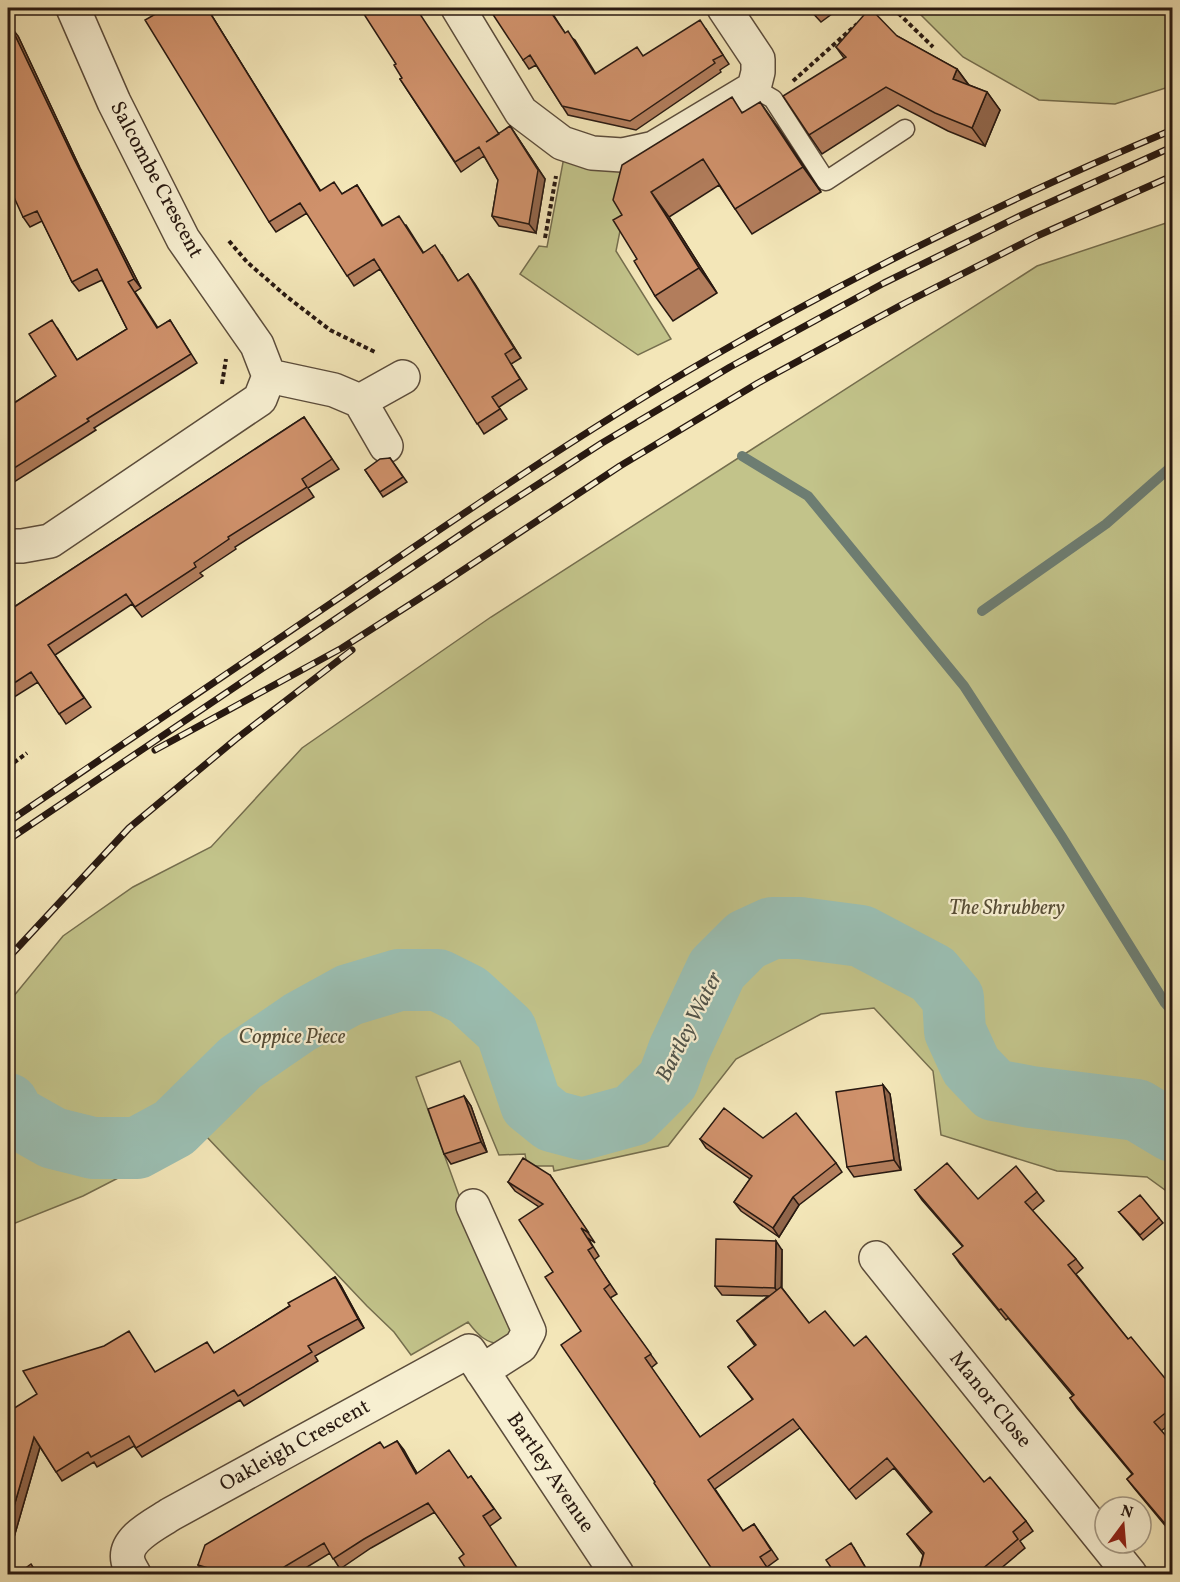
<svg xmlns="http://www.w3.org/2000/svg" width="1180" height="1582" viewBox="0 0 1180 1582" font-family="Vollkorn,serif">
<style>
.green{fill:#c2c38a;stroke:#756e4e;stroke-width:1.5}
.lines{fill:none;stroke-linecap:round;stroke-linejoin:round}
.stream{stroke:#6d7d72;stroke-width:10}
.river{stroke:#9bbfb3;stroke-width:62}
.lane-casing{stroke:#5b4c3b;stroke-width:21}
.street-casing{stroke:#5b4c3b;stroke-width:36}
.path{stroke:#281911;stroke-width:4;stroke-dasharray:4.5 3;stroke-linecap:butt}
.lane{stroke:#f7efd1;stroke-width:18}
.street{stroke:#f7efd1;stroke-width:33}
.rail-casing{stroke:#281911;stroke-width:7}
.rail{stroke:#f7efd1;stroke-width:4.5;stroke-dasharray:14;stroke-linecap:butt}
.wall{fill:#b27d5c;stroke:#281911;stroke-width:1.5}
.shaded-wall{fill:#91664b;stroke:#281911;stroke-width:1.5}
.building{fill:#cf916b;stroke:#281911;stroke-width:1.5}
.labels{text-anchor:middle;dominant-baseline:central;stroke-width:4.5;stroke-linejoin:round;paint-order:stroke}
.street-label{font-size:21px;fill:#281911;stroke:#f7efd1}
.park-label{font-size:21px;font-style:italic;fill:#564c35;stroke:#f7efd1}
.water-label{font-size:22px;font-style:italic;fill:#50534a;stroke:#f7efd1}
</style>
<rect width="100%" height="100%" fill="#f3e6b8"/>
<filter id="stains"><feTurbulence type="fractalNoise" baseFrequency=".00333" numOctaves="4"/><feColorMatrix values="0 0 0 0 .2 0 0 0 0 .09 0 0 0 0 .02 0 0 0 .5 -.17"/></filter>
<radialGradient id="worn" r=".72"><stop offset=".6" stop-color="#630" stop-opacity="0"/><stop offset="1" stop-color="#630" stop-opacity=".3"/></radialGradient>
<path class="green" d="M914,8h258v78l-57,18 -76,-4 -76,-43z
M564,157l69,8 -17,86 55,88 -33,16 -118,-81 19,-28 8,1z
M1172,221v974l-25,-18 -90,-6 -116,-36 -8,-64 -59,-63 -53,6 -85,45 -68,87 -114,25 -1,-5h-26l-2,-12 -26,1 -39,-94 -44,16 45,124 55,124 -14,19c-17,-1 -24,-9 -34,-22l-57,33 -17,-23 -27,-26 -163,-172 -121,62 -75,30v-223l55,-67 70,-49 78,-40 91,-99 189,-131 546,-351z"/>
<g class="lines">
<path class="stream" d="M742,456l66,40 156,190 98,151 103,166 7,8
M982,611l124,-87 66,-58"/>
<path class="river" d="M8,1104l6,12 39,22 40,10h44l37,-20 66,-65 60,-41 49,-27 50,-15h39l30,15 38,35 25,74 21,17 30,8 51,-14 35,-35 11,-30 38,-81 29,-29 26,-12h28l61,8 72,38 20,24 2,33 16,35 23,24 37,7 106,13 35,21"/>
<defs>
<path id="lane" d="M754,88l19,11 53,82 79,-52"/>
<path id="street" d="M458,8l63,104 41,31 30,10 30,2 32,-7 100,-60 4,-16v-13l-34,-51
M269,376l65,14 26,11 26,45
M360,401l43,-24
M8,546h14l28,-5 210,-142 9,-23 -12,-31 -74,-106 -69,-137 -41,-94
M473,1206l56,125 -8,15 -39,25
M876,1258l229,285
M1105,1543l25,31
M134,1574c-2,-4 -5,-8 -6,-13 -5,-22 28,-37 43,-47l298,-163 148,223"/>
</defs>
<use href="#lane" class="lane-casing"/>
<use href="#street" class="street-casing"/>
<path class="path" d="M893,8l40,39
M793,81l64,-57
M545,238l11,-62
M229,241l18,21 39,34 44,34 47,23
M222,384l4,-25
M8,767l19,-14"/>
<use href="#lane" class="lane"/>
<use href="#street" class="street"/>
<defs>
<path id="rail" d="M155,750l187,-102 97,-62 181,-120 138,-83 147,-80 132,-67 135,-60
M8,822c116,-79 233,-158 350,-237 122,-83 245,-167 373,-239 143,-81 290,-153 441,-216
M8,840l467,-315 127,-82 128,-76 154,-84 138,-68 150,-68
M8,958l121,-130 107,-89 116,-89"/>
</defs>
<use href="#rail" class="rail-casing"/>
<use href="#rail" class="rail"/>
</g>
<path class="wall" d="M207,8l113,183 22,3 15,-9 26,41 23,-1 17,27 19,3 16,26 10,-7 53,84 -10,6 16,25 -28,18 8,12 -23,15 -104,-165 -26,17 -47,-73 -31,19 -7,-10z
M549,8l16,25 10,7 21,34 47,-18 63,-27 23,35 -9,6 1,2 -85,58 -68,-15 -32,-50 -7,4 -6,-9z
M808,8h32l-19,14z
M18,36l62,132 61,120 -6,4 23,36 12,-8 27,43 -103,65 2,2 -85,54 -3,-6v-71l48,-31 2,-47 19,31 50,-31 -25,-49 -23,11 -7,-9 -30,-61 -12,6 -7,-10 -11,-59z
M897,36l60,33 12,16 18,7 13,18 -15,36 -37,-15 -50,-26 -76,49 -13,-19 35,-77 -8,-11z
M396,64l103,70 11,-8 35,53 -9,54 -37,-7 -7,-10 6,-36 -14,-24 -23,16 -61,-93 2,-1z
M743,112l34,14 44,66 -69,42 -33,-49 -50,32 48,76 -44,28 -18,-25 -18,-37 -15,-44z
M304,417l35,52 -31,19 6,9 -79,50 1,2 -36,24 3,3 -61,41 -10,-13 -77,51 36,52 -25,17 -28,-42 -30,19v-90z
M390,458l17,24 -24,15 -18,-27z
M883,1085l7,9 11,76 -47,7 -7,-10z
M464,1096l7,10 16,46 -36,12 -7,-10z
M763,1138l73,25 6,9 -43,33 -20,32 -38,-26 -7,-9 16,-23 -44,-31 -6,-9z
M550,1175l45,68 -7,-5 11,18 -5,4 23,34 -7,4 47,65 -6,5 49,69 53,-37 -25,-33 27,-21 -18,-25 31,-25 -46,-1 -7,-9 67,-36v38l27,35 45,23 130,136 42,39 7,10 -13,10 5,7 -32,27h-75l5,-20 -16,-21 24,-21 -37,-45 -38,31 -56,-71 -85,61 28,42 11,-7 24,35 -11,8 -112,-85 -102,-210 -14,-65 -24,-16 -7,-9z
M915,1190l63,9 59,-7 7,9 -12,10 44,48 7,9 -7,6 52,65 45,49v34l-12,9 12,14v90l-39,-47 -7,-9 5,-5 -55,-66 -7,-10 3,-2 -65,-78 -2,2 -46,-56 -7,-10 10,-7 -41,-47z
M1119,1212l40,6 4,5 -20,17z
M335,1277l6,9 23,42 -49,28 3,5 -74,45 -4,-6 -98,57 -8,-11 -37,21 -3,-5 -32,19 -22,-34 -32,111v-146l148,-40 59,-19z
M397,1441l20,32 51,5 3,-2 30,42 -11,8 -26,28 -29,-42 -64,36 -31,21 -10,-16 -36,22h-88l-8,-10z
M854,1548l16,27h-34z"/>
<path class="shaded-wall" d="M207,8l120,193 -7,-10z
M11,27l7,9 62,132 61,120 -7,-9 -60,-120z
M957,69l13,18 -17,-8z
M987,92l13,18 -15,36 -13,-18z
M760,102l17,24 44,66 -18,-25z
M510,126l35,53 -9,54 -7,-9z
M651,192l18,25 48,76 -18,-25z
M468,274l7,10 46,74 -7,-10z
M883,1085l7,9 11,76 -7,-10z
M464,1096l7,10 16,46 -6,-10z
M793,1197l6,8 -20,32 -6,-9z
M776,1241l6,9 -1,47 -6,-9z
M335,1277l6,9 23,42 -6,-9z
M34,1437l6,10 -32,111v-31z
M397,1441l7,9 19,34 -7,-10z
M284,1567l5,8h-7z"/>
<path class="building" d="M166,8h41l113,183 14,-9 8,12 15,-9 25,41 17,-10 24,37 12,-8 23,36 10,-7 46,74 -9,6 15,25 -28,18 8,12 -23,15 -103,-165 -27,17 -47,-73 -31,19 -124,-202z
M360,8h56l83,126 -13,8 24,-16 28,44 -9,54 -37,-8 6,-36 -19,-33 -24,15 -55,-83 2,-1 -8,-13 2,-1z
M492,8h56l17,25 3,-2 27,43 42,-27 6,9 57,-36 23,35 -10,5 2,3 -85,58 -68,-15 -32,-51 -7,5 -31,-47 2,-2z
M810,8h11l-7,5z
M870,8l27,28 60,33 -4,10 34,13 -15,36 -37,-15 -49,-26 -77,48 -26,-39 63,-39 -10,-10z
M11,27l63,132 60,120 -6,3 29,46 13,-8 21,34 -104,65 2,2 -81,51v-65l48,-31 -27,-42 23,-14 25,40 50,-31 -30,-60 -25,13 -35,-71 -14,6 -15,-33v-24l4,-2 -4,-8v-122z
M732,97l10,16 18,-11 43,65 -68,42 -32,-50 -52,33 48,76 -44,28 -21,-35 3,-2 -24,-39 9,-5 -9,-15 9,-35z
M304,417l28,42 -30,20 5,8 -79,50 1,2 -35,24 2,4 -61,40 -9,-13 -78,51 36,53 -25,16 -28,-42 -23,15v-76z
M390,458l13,19 -23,15 -15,-22 15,-11z
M883,1085l11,75 -47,7 -11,-75z
M464,1096l17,46 -37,12 -16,-45z
M724,1108l39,30 33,-25 40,50 -43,34 -20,31 -39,-26 18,-26 -52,-37z
M523,1158l27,17 39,58 -8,-5 12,19 -5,3 22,34 -6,5 47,65 -6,4 55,79 53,-38 -25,-32 28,-22 -19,-24 44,-34 28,36 16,-12 29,35 12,-10 118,146 6,-5 36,44 -13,11 5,7 -43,36h-57l6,-22 -17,-19 25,-22 -45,-54 -38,32 -56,-71 -85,61 35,51 11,-7 17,26 -11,7 12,18h-56l-62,-92 1,-1 -94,-137 20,-14 -36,-54 8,-5 -34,-52 24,-16 -35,-22z
M947,1163l31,36 38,-33 21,26 -12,10 51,57 -8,6 60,74 3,-2 42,51v19l-19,15 19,22v89l-46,-54 6,-5 -63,-76 4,-3 -73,-86 -2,1 -46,-56 10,-8 -48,-56z
M1140,1195l19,23 -19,17 -21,-23z
M716,1239l60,2 -1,47 -60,-2z
M335,1277l23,42 -50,27 4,6 -74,44 -4,-6 -98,58 -7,-12 -38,21 -3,-5 -32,20 -22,-35 -26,90v-115l29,-18 -14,-23 81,-25 25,-15 26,41 52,-30 7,11 76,-47 -2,-3z
M397,1441l19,33 33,-24 19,28 3,-2 23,33 -11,7 39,59h-52l-11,-17 5,-4 -36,-51 -64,36 -31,20 -9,-16 -40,24 -2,8h-69l2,-5 -17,-5 7,-20 175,-103 4,6z
M851,1543l16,27 -6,5h-25l-10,-15z
M31,1564l7,11h-22z"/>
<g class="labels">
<g class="street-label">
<text transform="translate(156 180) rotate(62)">Salcombe Crescent</text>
<text transform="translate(990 1400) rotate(51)">Manor Close</text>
<text transform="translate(295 1446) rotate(-29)">Oakleigh Crescent</text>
<text transform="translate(550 1473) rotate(56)">Bartley Avenue</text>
</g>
<g class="park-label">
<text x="1007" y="908">The Shrubbery</text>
<text x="292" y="1037">Coppice Piece</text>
</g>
<g class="water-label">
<text transform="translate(690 1027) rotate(-63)">Bartley Water</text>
</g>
</g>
<rect width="1180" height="1582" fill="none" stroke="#f3e6b8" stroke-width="30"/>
<rect x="9" y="9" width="1162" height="1564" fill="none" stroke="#281911" stroke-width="3"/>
<rect x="15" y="15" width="1150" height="1552" fill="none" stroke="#281911" stroke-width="1.5"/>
<g transform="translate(1123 1525) rotate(16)"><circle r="28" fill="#f7efd1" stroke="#a49984" stroke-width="1.5"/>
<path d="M0-4.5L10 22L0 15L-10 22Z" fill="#8f2418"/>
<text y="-9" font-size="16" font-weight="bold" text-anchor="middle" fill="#281911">N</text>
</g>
<rect width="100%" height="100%" filter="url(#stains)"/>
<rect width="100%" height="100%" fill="url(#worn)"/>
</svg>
